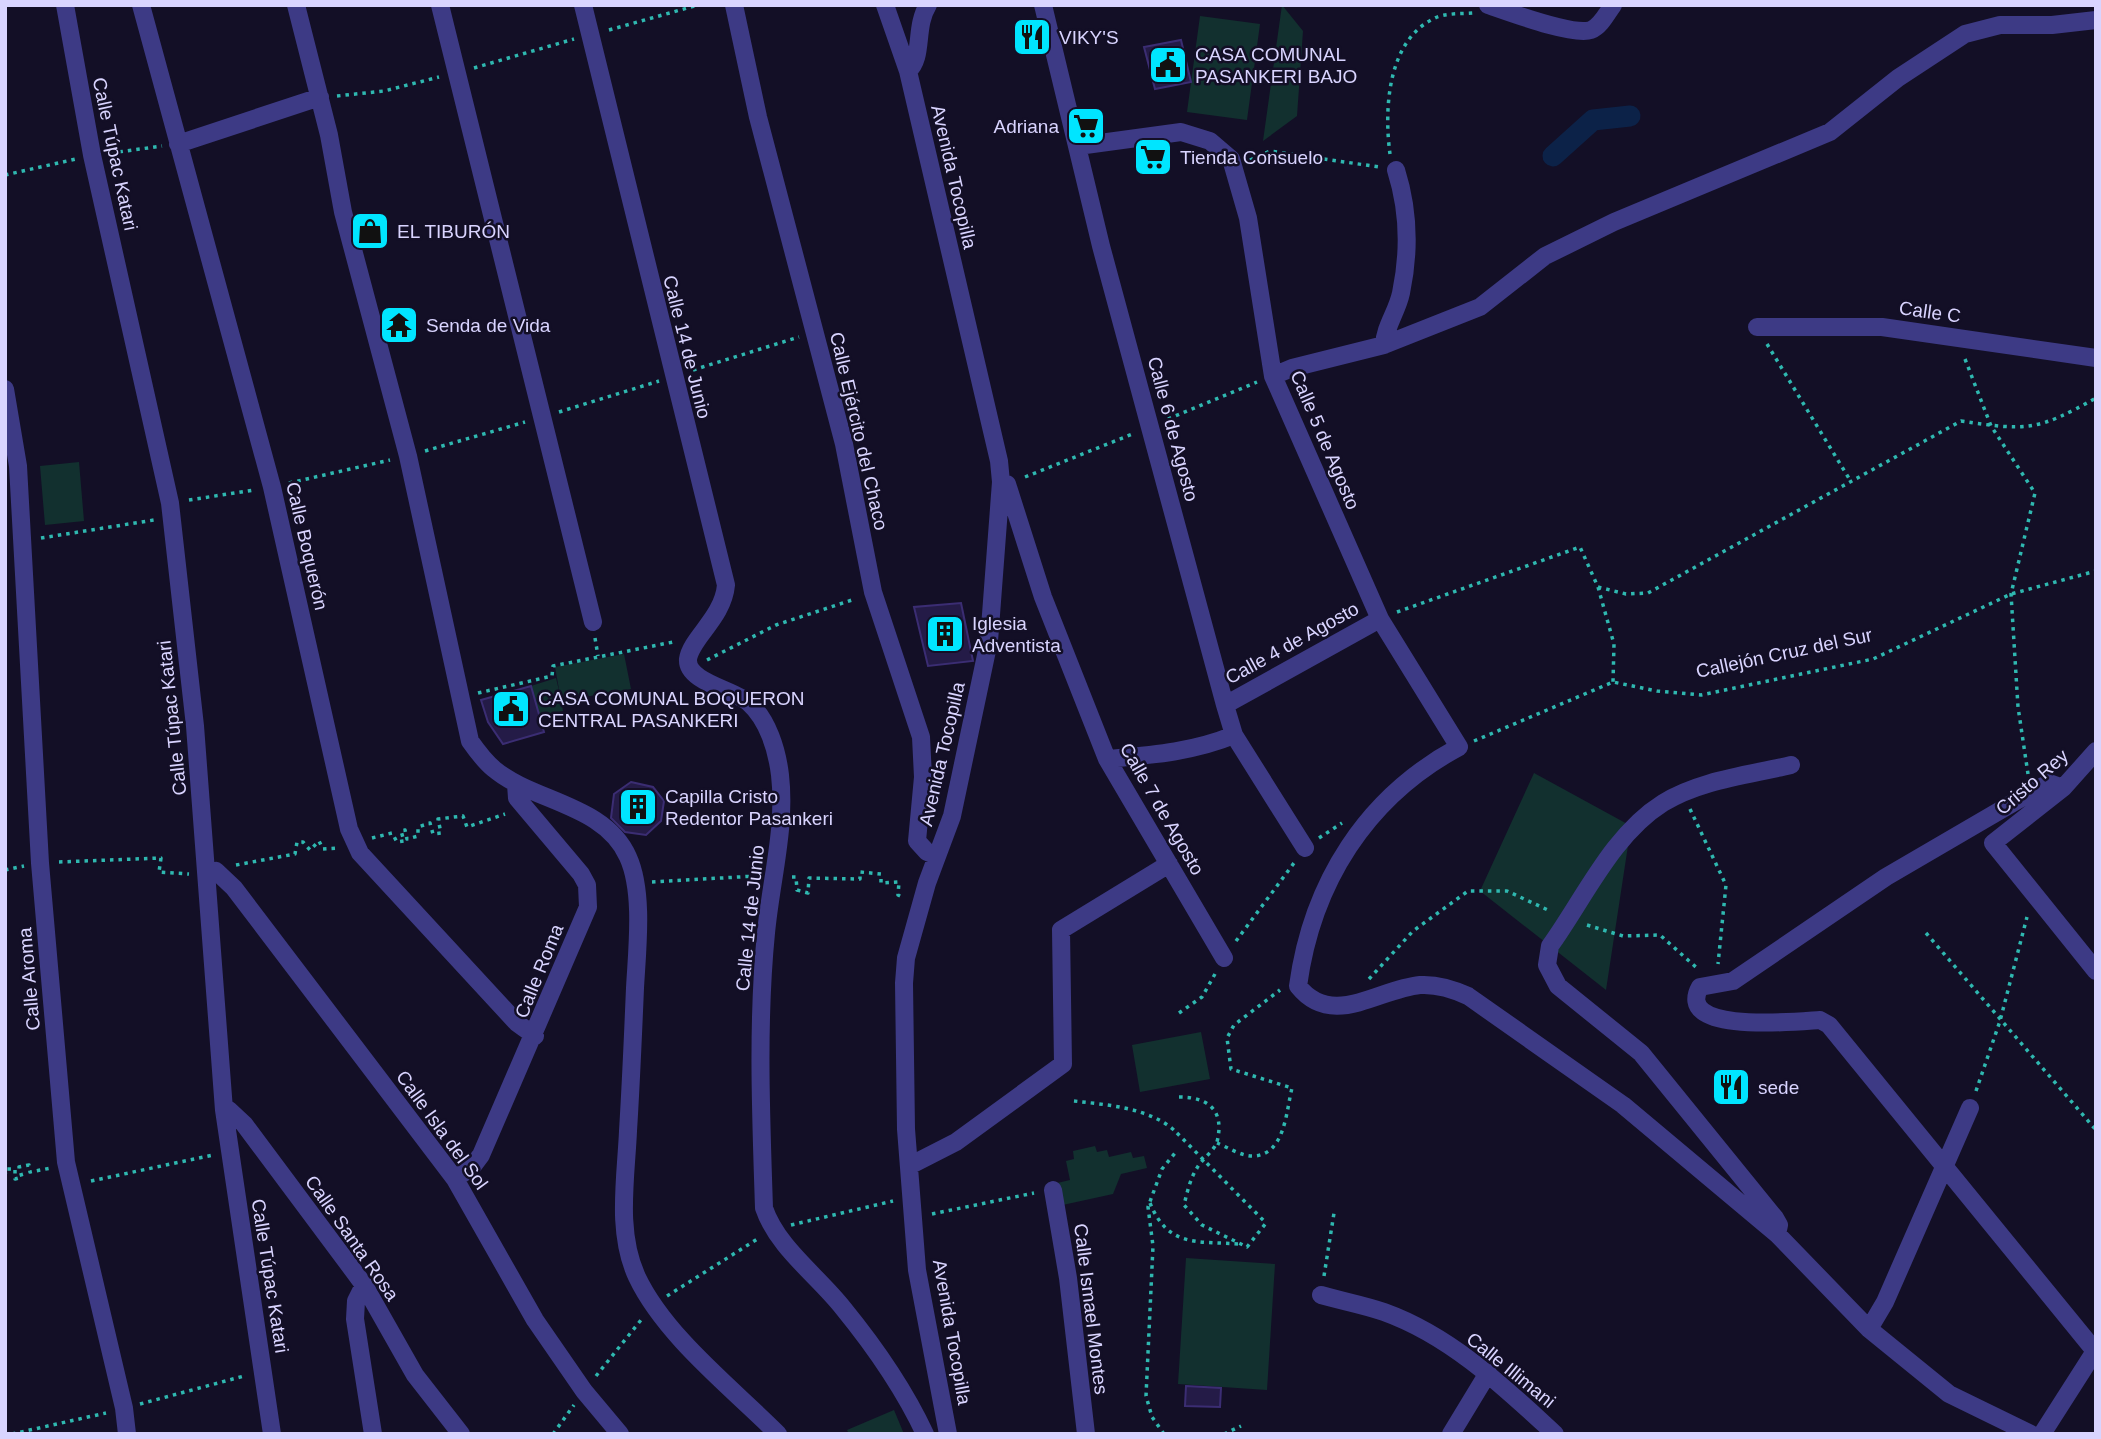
<svg xmlns="http://www.w3.org/2000/svg" width="2101" height="1439" viewBox="0 0 2101 1439" font-family="Arial,sans-serif">
<style>
.green{fill:#12302f}
.lines{fill:none;stroke-linecap:round;stroke-linejoin:round}
.canal{stroke:#0c2248;stroke-width:21}
.building{fill:#241b47;stroke:#3b2d73;stroke-width:2}
.path{stroke:#2fb8b0;stroke-width:3.5;stroke-dasharray:3.5 5;stroke-linecap:butt}
.minor{stroke:#3d3a85;stroke-width:18}
.path-bridge{stroke:#2fb8b0;stroke-width:3.5;stroke-dasharray:3.5 5;stroke-linecap:butt}
.labels{text-anchor:middle;dominant-baseline:central;stroke-width:5;stroke-linejoin:round;paint-order:stroke}
.poi-label{font-size:19px;fill:#d9d4ff;stroke:#130f26;text-anchor:start}
.street-label{font-size:19px;fill:#d9d4ff;stroke:#130f26}
</style>
<rect width="100%" height="100%" fill="#130f26"/>
<path class="green" d="M1282,5l21,26 -6,85 -34,25z
M1200,16l60,8 -13,96 -60,-8z
M79,462l5,59 -39,4 -5,-59z
M624,654l7,35 -70,12 2,10 -23,7 -9,-32 25,-8 4,17 -5,-28z
M1534,773l97,53 -25,164 -126,-99z
M1201,1032l9,47 -70,13 -8,-47z
M1095,1146l2,6 10,-2 2,7 22,-5 2,6 11,-2 3,12 -26,6 -8,20 -55,12 -5,-22 17,-4 -4,-19 8,-2 -1,-8z
M1186,1258l89,6 -8,126 -89,-6z
M894,1410l10,24h-55l-2,-4z"/>
<g class="lines">
<path class="canal" d="M1553,156l40,-36 37,-4"/>
</g>
<path class="building" d="M1181,40l10,42 -36,7 -11,-42z
M961,603l12,58 -45,5 -14,-59z
M531,686l13,46 -41,12 -15,-22 -7,-22z
M631,782l22,5 11,14 -3,20 -15,14 -21,-3 -14,-14 3,-24z
M1186,1386l35,2 -1,19 -35,-1z"/>
<g class="lines">
<path class="path" d="M1274,7v-2
M609,30l89,-25
M474,68l100,-29
M337,96l47,-5 55,-14
M111,153l51,-7
M1390,154c-6,-44 -3,-114 45,-136 10,-5 26,-4 38,-5
M1250,160l20,-9 109,16
M5,175l71,-16
M1767,344l83,136
M1965,359l26,67 44,67 -24,101 7,113 10,67
M693,370l106,-33
M559,412l100,-31
M1168,419l89,-37
M425,451l100,-29
M1025,477l110,-44
M289,483l101,-23
M189,500l65,-10
M41,538l113,-18
M1598,587l16,57 -1,38
M1397,612l183,-65 18,40 28,7 22,-1 313,-172c66,10 76,10 135,-23
M595,638l3,18
M707,660l69,-35 79,-26
M478,693l74,-17 1,-10 120,-24
M1474,741l139,-59 44,9 44,4 172,-36 138,-65 85,-23
M1690,809l36,76 -8,79
M372,838l20,-5 5,9 7,-1 -3,-10 4,-1 2,9 11,-3v-9l12,-4 3,11 8,-1 -3,-14 25,-3 4,11 38,-13
M1319,838l23,-15
M59,862l102,-4 -2,14 30,2
M236,865l59,-11 2,-12h6l7,8 9,-9 4,8 15,-1
M5,870l19,-4
M792,877h4l1,13 11,3 1,-15 51,1v-7l21,2v9l18,-1 -1,13 6,3
M652,882l104,-6
M1587,925l36,11 37,-1 38,34
M1926,933l170,197
M1236,941l58,-78
M1369,979l44,-48 55,-40h39l43,20
M1179,1013l23,-16 13,-23
M1976,1091l24,-70 27,-104
M1179,1097c29,0 46,13 38,45 -3,9 -15,17 -20,26 -7,11 -10,25 -13,37l18,20 45,22 19,-24
M1074,1101c35,4 78,7 103,32
M1217,1143c10,4 26,14 37,13 31,-2 32,-44 38,-68l-61,-19 -4,-31 7,-13 46,-35
M5,1176l1,-7h9v10l7,-2 -3,-10 10,-2 1,7 21,-4
M91,1181l122,-26
M1150,1203c18,45 48,38 89,41
M932,1214l102,-21
M791,1225l102,-24
M1324,1276l10,-63
M667,1296l92,-58
M596,1376l45,-56
M140,1404l104,-28
M12,1434l94,-21
M553,1434l21,-29
M1164,1434l-12,-17 -6,-21 7,-150 -5,-39 14,-38 13,-16
M1224,1434l17,-8"/>
<path class="minor" d="M65,5l27,150 78,348 25,223 29,384 48,324
M141,5l131,482 77,342 11,24 157,170 18,13
M296,5l33,130 14,77 65,244 62,285c7,10 14,20 24,28 39,33 111,35 134,88 16,35 9,93 7,131 -2,48 -4,95 -7,143 -2,47 -12,101 9,146 28,59 95,111 141,157
M440,5l153,617
M583,5l143,580c-3,33 -35,53 -38,74 -2,23 47,31 61,44 19,17 28,47 31,72 6,53 -9,105 -14,158 -9,91 -5,183 -2,275 13,39 54,68 79,100 31,38 61,81 82,126
M734,5l24,112 86,327 29,148 48,145 2,40 -6,64 10,11 10,4
M885,5l23,66 91,390 2,21 -12,159 -37,175 -25,67 -21,75 -2,25 2,146 11,141 31,164
M1043,5l58,241 124,459 9,30 71,113
M1488,5c21,7 84,31 103,25 10,-4 16,-17 22,-25
M908,71c16,-14 6,-44 20,-66
M178,144l142,-47
M1078,146l103,-14 29,9 21,18 17,59 25,158 107,243 79,128c-93,50 -147,136 -161,239 34,43 80,3 122,-1 17,-1 33,4 48,11l155,109 154,129 92,95 80,65 82,40
M1757,327h125l214,31
M1384,345c1,-19 13,-33 17,-52 9,-43 8,-82 -5,-123
M1273,376l19,-8 92,-23 96,-38 65,-51 69,-34 216,-90 68,-54 67,-44 35,-9h52l44,-5
M5,389l13,77 22,397 26,299 58,246 3,26
M1002,482l5,2 36,113 64,162 117,199
M1225,705l155,-86
M2096,751l-33,37 -70,55 103,128
M1107,759c44,-4 86,-7 127,-24
M207,875l9,-4 18,17 221,291 80,141 49,71 36,43
M224,1110h5l15,14 120,161 51,90 46,59
M909,1166l47,-24 107,-78 -2,-134 108,-66
M455,1179l17,-12 9,-12 107,-248 -1,-22 -6,-11 -64,-76 -1,-14
M1053,1190l15,88 18,156
M1777,1234l2,-9 -4,-7 -134,-165 -83,-67 -11,-21 3,-19c34,-47 62,-111 113,-143 37,-23 86,-28 128,-38
M364,1285l-8,16 -1,18 18,115
M1321,1295c21,6 43,10 63,17 67,24 120,75 171,122
M1869,1329l16,-27 85,-194
M1451,1434l37,-61
M2042,1434l53,-83 -266,-326 -9,-5c-19,1 -147,15 -120,-33l33,-6 153,-104 144,-84 19,-10 14,5"/>
<path class="path-bridge" d="M1177,1133l89,90"/>
</g>
<defs>
<symbol id="restaurant-square" viewBox="-11 -11 22 22"><rect x="-9" y="-9" width="18" height="18" rx="4" fill="#00e5ff" stroke="#130f26"/><path d="M-5-6h1v4h1v-4h1v4h1v-4h1v5L-1.5 .5V6h-2V.5L-5-1ZM5-6V6H3V1.5H1.5Q1.5-4 5-6Z" fill="#111"/></symbol>
<symbol id="civic-square" viewBox="-11 -11 22 22"><rect x="-9" y="-9" width="18" height="18" rx="4" fill="#00e5ff" stroke="#130f26"/><path d="M-.6-6.5H3V-4.5H.6V-3L4-1V1h2V6H-6V1h2V-1L-.6-3ZM-1.2 2.5V6h2.4V2.5Z" fill="#111"/></symbol>
<symbol id="supermarket-square" viewBox="-11 -11 22 22"><rect x="-9" y="-9" width="18" height="18" rx="4" fill="#00e5ff" stroke="#130f26"/><path d="M-6-5.5h2.5l.6 2H6L4.5 2H-2.5L-4.4-4H-6ZM-1.5 3.2a1.3 1.3 0 1 0 .1 0ZM3 3.2a1.3 1.3 0 1 0 .1 0Z" fill="#111"/></symbol>
<symbol id="shop-square" viewBox="-11 -11 22 22"><rect x="-9" y="-9" width="18" height="18" rx="4" fill="#00e5ff" stroke="#130f26"/><path d="M-5-2.5h2.3a2.7 3.5 0 0 1 5.4 0H5L5.5 6h-11ZM-1.5-2.5h3a1.5 2.3 0 0 0-3 0Z" fill="#111"/></symbol>
<symbol id="temple-square" viewBox="-11 -11 22 22"><rect x="-9" y="-9" width="18" height="18" rx="4" fill="#00e5ff" stroke="#130f26"/><path d="M0-6L5-2H3V0L6.5 2.5H4V6H1.5V3h-3V6H-4V2.5H-6.5L-3 0V-2H-5Z" fill="#111"/></symbol>
<symbol id="building-square" viewBox="-11 -11 22 22"><rect x="-9" y="-9" width="18" height="18" rx="4" fill="#00e5ff" stroke="#130f26"/><path d="M-4-6H4V6H1V3H-1V6H-4ZM-2.5-4.3h1.7v1.8h-1.7ZM.8-4.3h1.7v1.8H.8ZM-2.5-1h1.7V.8h-1.7ZM.8-1h1.7V.8H.8Z" fill="#111"/></symbol>
</defs>
<g fill-rule="evenodd">
<use href="#restaurant-square" x="1010" y="15" width="44" height="44"/>
<use href="#civic-square" x="1146" y="43" width="44" height="44"/>
<use href="#supermarket-square" x="1064" y="104" width="44" height="44"/>
<use href="#supermarket-square" x="1131" y="135" width="44" height="44"/>
<use href="#shop-square" x="348" y="209" width="44" height="44"/>
<use href="#temple-square" x="377" y="303" width="44" height="44"/>
<use href="#building-square" x="923" y="612" width="44" height="44"/>
<use href="#civic-square" x="489" y="687" width="44" height="44"/>
<use href="#building-square" x="616" y="785" width="44" height="44"/>
<use href="#restaurant-square" x="1709" y="1065" width="44" height="44"/>
</g>
<g class="labels">
<g class="poi-label">
<text x="1059" y="37">VIKY'S</text>
<text x="1195" y="54">CASA COMUNAL<tspan x="1195" dy="22">PASANKERI BAJO</tspan></text>
<text x="1059" y="126" text-anchor="end">Adriana</text>
<text x="1180" y="157">Tienda Consuelo</text>
<text x="397" y="231">EL TIBURÓN</text>
<text x="426" y="325">Senda de Vida</text>
<text x="972" y="623">Iglesia<tspan x="972" dy="22">Adventista</tspan></text>
<text x="538" y="698">CASA COMUNAL BOQUERON<tspan x="538" dy="22">CENTRAL PASANKERI</tspan></text>
<text x="665" y="796">Capilla Cristo<tspan x="665" dy="22">Redentor Pasankeri</tspan></text>
<text x="1758" y="1087">sede</text>
</g>
<g class="street-label">
<text transform="translate(115 154) rotate(78)">Calle Túpac Katari</text>
<text transform="translate(954 177) rotate(77)">Avenida Tocopilla</text>
<text transform="translate(1930 312) rotate(8)">Calle C</text>
<text transform="translate(687 347) rotate(76)">Calle 14 de Junio</text>
<text transform="translate(1173 429) rotate(75)">Calle 6 de Agosto</text>
<text transform="translate(859 431) rotate(77)">Calle Ejército del Chaco</text>
<text transform="translate(1325 440) rotate(67)">Calle 5 de Agosto</text>
<text transform="translate(307 546) rotate(77)">Calle Boquerón</text>
<text transform="translate(1292 643) rotate(-29)">Calle 4 de Agosto</text>
<text transform="translate(1784 653) rotate(-12)">Callejón Cruz del Sur</text>
<text transform="translate(172 718) rotate(-96)">Calle Túpac Katari</text>
<text transform="translate(942 754) rotate(-77)">Avenida Tocopilla</text>
<text transform="translate(2032 782) rotate(-41)">Cristo Rey</text>
<text transform="translate(1162 809) rotate(60)">Calle 7 de Agosto</text>
<text transform="translate(750 918) rotate(-84)">Calle 14 de Junio</text>
<text transform="translate(539 971) rotate(-68)">Calle Roma</text>
<text transform="translate(29 979) rotate(-95)">Calle Aroma</text>
<text transform="translate(442 1130) rotate(54)">Calle Isla del Sol</text>
<text transform="translate(352 1238) rotate(55)">Calle Santa Rosa</text>
<text transform="translate(270 1276) rotate(81)">Calle Túpac Katari</text>
<text transform="translate(1091 1309) rotate(83)">Calle Ismael Montes</text>
<text transform="translate(952 1332) rotate(80)">Avenida Tocopilla</text>
<text transform="translate(1511 1370) rotate(39)">Calle Illimani</text>
</g>
</g>
<rect width="2101" height="1439" fill="none" stroke="#d9d4ff" stroke-width="14"/>
</svg>
